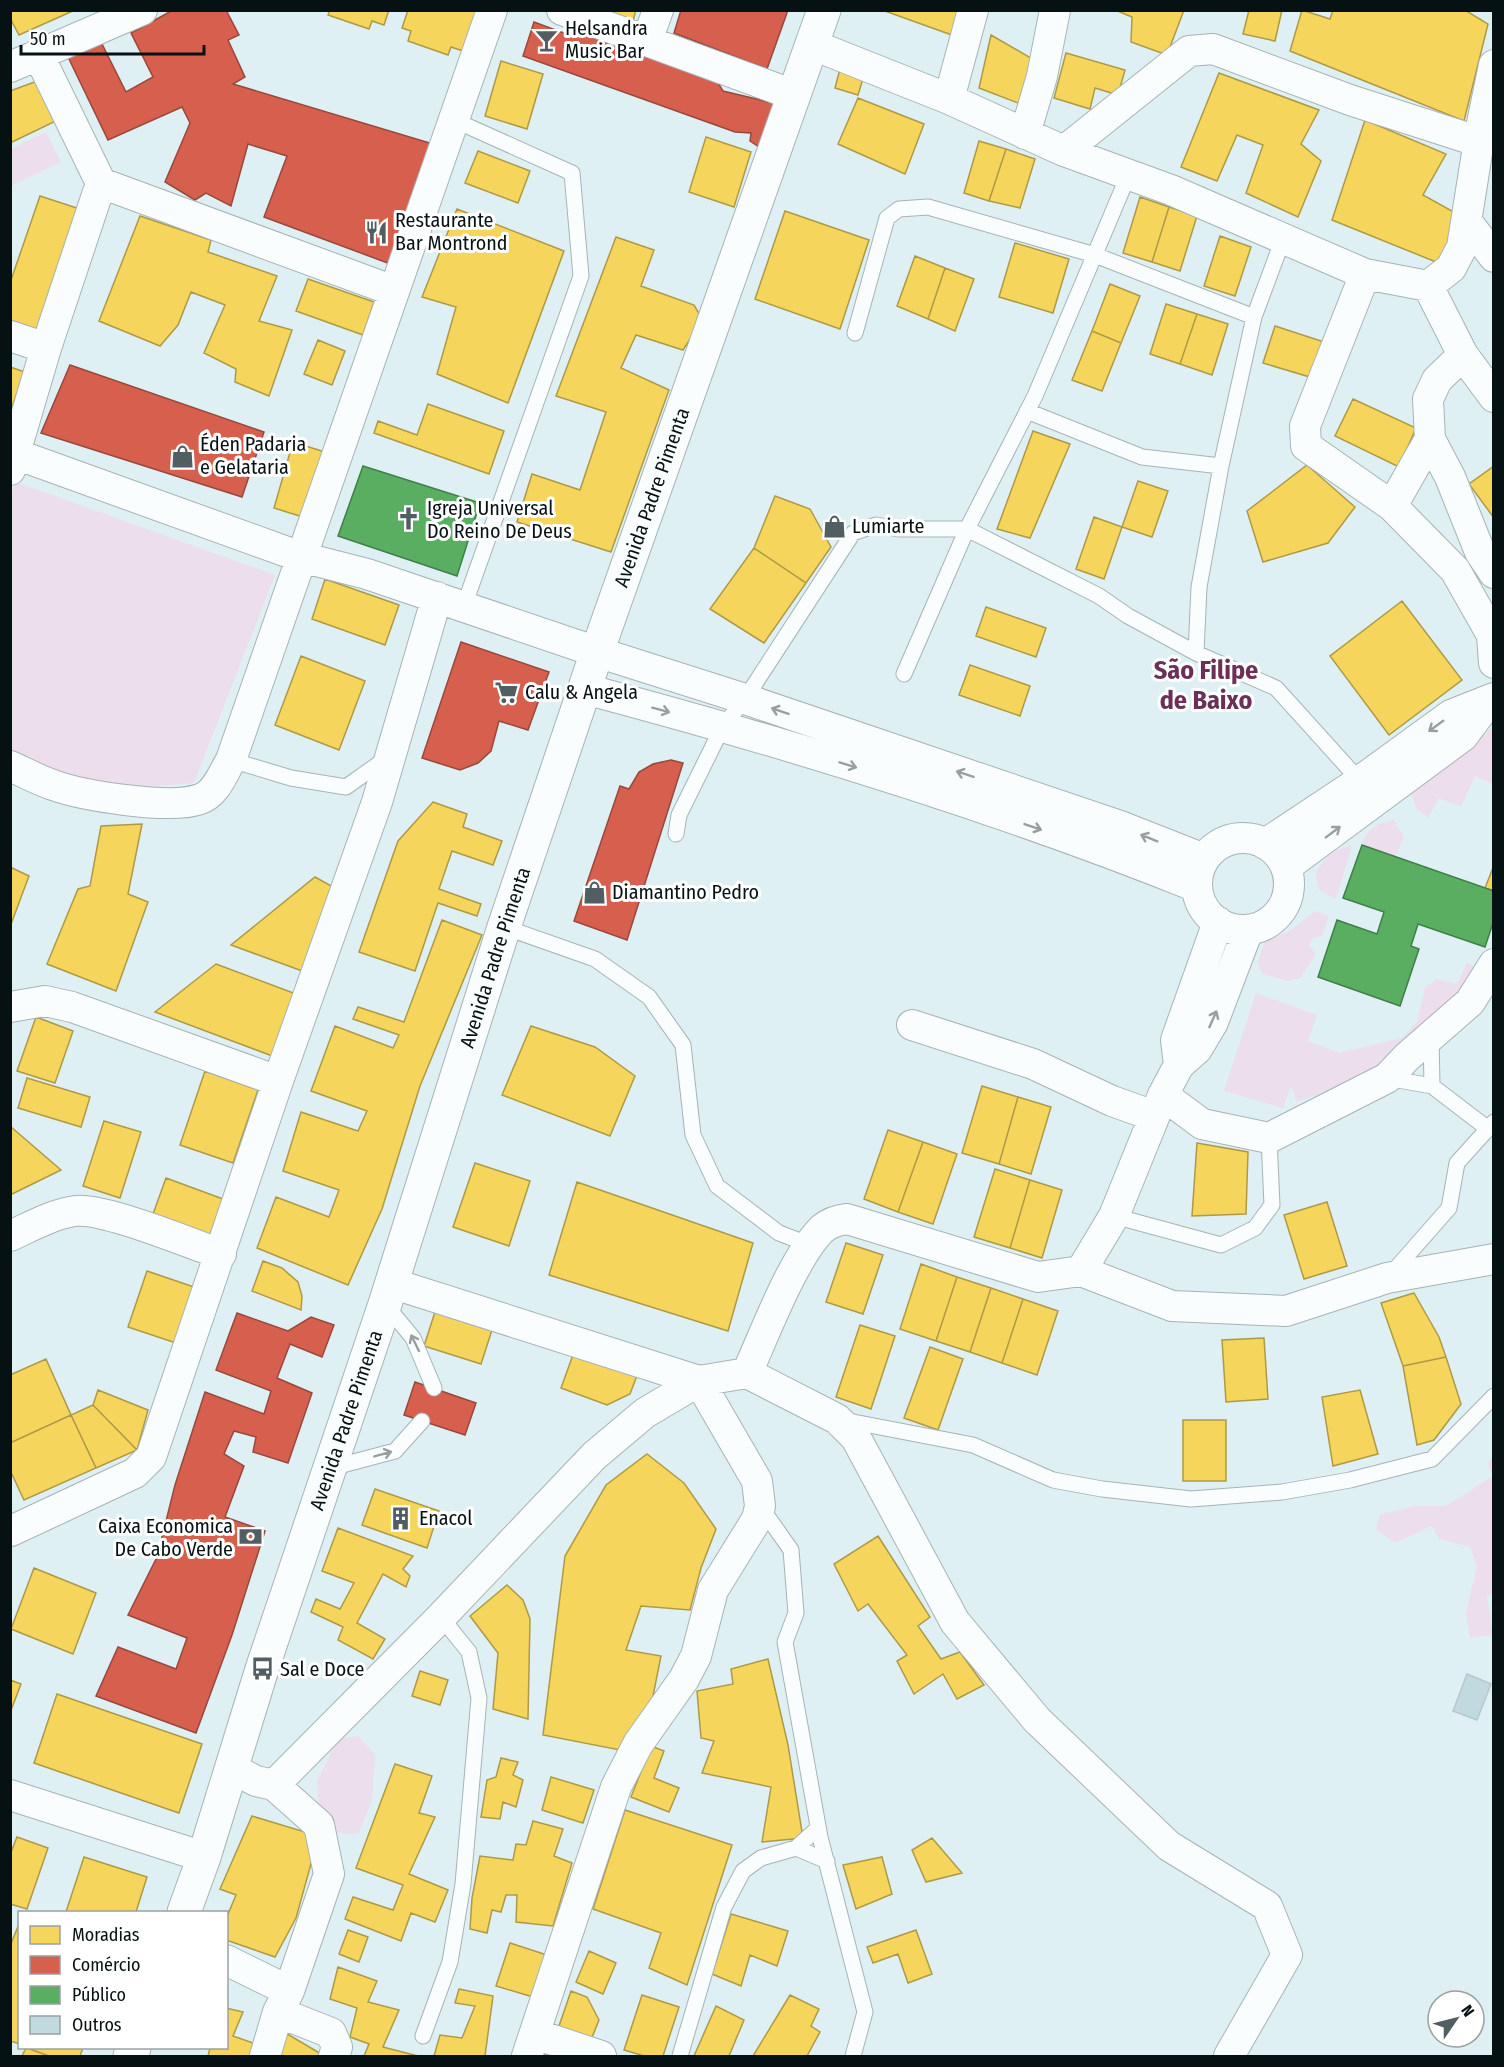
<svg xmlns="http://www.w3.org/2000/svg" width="1504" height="2067" viewBox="0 0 1504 2067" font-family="'Fira Sans Condensed',sans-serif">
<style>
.green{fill:#eddeed}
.homes{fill:#f6d55c;stroke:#ae9a46;stroke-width:1.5}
.shops{fill:#d6604d;stroke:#98483c;stroke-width:1.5}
.public{fill:#5aae61;stroke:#417f4a;stroke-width:1.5}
.building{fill:#c1dadf;stroke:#b9c7ca;stroke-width:1.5}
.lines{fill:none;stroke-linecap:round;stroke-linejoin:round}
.lane-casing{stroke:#a6b3b6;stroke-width:17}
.street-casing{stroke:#a6b3b6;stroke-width:32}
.primary-casing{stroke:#a6b3b6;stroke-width:35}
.lane{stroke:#fafdfd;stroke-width:15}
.street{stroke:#fafdfd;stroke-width:30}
.primary{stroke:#fafdfd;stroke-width:33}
.oneway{stroke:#989f9f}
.labels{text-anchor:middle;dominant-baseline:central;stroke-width:6;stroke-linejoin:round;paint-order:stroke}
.poi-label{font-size:20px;fill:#061113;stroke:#fff;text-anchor:start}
.street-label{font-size:20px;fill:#061113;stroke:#fff}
.district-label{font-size:26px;font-weight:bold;fill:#6b2f58;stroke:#fff}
</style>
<rect width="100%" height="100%" fill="#dff0f4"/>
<path class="green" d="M46,132l15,30 -50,24v-37z
M16,482l259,93 -81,208 -79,7 -104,-33 -1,-260z
M1493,727v57l-18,-8 -14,31 -22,-9 -11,20 -12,-10 -5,-15z
M1394,820l10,17 -9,20 -33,-12c4,-17 16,-22 32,-25z
M1352,846l-16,53 -17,-9 -4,-16c10,-17 17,-25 37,-28z
M1315,911l14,5 -7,20 -9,2 -4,8 7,7c-4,11 -11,15 -15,25l-13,3 -25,-7 -6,-10 8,-22 26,-12z
M1467,963l13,7 -82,88 -47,24 -54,20 -6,-16 -8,22 -59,-17 32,-98 61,22 -9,26 31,12 63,-15 15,-16 8,-34 12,-9 20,5z
M1493,1455l1,136 -7,6 6,38 -23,3 -4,-25 11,-47 -7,-19 -31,-8 -7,-13 -37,17 -19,-13 4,-16 37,-8h29l47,-30 -5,-11z
M358,1736l17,19 -3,46 -14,33 -21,-1 -18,-22 -2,-30 21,-42z"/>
<path class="homes" d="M10,10h65l-56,25 -9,-17z
M330,10h59l-5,15 -12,-4 -3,8 -41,-14z
M408,10h69l-14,41 -12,-4 -3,8 -40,-14 3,-10 -9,-3z
M603,10h33l-3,11z
M882,10h89l-8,29z
M1115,10h69l-17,45 -36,-13 1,-25z
M1249,10h33l-7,31 -32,-7z
M1302,10l28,9 3,-9h132l23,14 -24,97 -174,-70z
M991,35l52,30 -12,43 -52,-20z
M1066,53l59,17 -7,25 -23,-7 -5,21 -36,-11z
M501,61l42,13 -16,55 -42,-13z
M841,65l24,7 -7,23 -23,-7z
M1219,73l100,37 -18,34 20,17 -23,56 -52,-24 17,-48 -26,-10 -20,46 -36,-14z
M40,80l18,40 -48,23v-52z
M858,98l66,26 -19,50 -67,-30z
M1365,120l81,34 -23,41 38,21 -20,48 -109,-44z
M706,137l45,15 -17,55 -45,-15z
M979,141l27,8 -17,52 -25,-8z
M1006,149l29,10 -15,49 -31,-7z
M478,151l52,20 -12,32 -53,-20z
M40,196l43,14 -43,121 -30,-11v-37z
M1140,197l29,10 -17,55 -29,-9z
M1169,207l28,9 -17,55 -28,-9z
M457,209l107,42 -56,152 -71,-29 19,-67 -34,-10z
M785,211l84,29 -29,89 -85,-30z
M140,216l71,24 -3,12 69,24 -18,45 33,9 -23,66 -34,-14 1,-13 -32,-16 21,-48 -34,-13 -13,33 -18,21 -61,-25z
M1220,236l31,11 -16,49 -31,-10z
M616,237l38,13 -13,36 53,19 6,10 -8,21 -9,14 -47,-15 -15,33 48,22 -58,162 -94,-30 15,-48 48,16 26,-78 -50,-16z
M1015,243l54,16 -16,54 -54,-16z
M915,256l30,12 -17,51 -31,-13z
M945,268l29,11 -19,52 -27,-12z
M308,279l66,23 -11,33 -67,-24z
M1110,284l30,12 -19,47 -29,-12z
M1166,304l31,10 -17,50 -30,-10z
M1197,314l31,10 -16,51 -32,-11z
M1275,326l49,16 -11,36 -50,-15z
M1092,331l29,12 -19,48 -30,-11z
M318,340l27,11 -13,34 -28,-11z
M10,367l15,5 -15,40z
M1353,399l63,29 -17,39 -64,-31z
M428,404l76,27 -15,43 -115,-41 4,-12 39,14z
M1033,431l37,13 -40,94 -33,-9z
M293,442l32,10 -19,66 -32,-10z
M1307,465l48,42 -27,36 -65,19 -16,-51z
M1494,466v52l-25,-34z
M1138,481l30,10 -16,46 -30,-10z
M775,496l35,13 21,38 -25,36 -52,-35z
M1094,517l28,10 -18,52 -28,-10z
M754,548l52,35 -42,60 -54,-34z
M325,579l74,26 -14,40 -73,-26z
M1402,601l60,79 -73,55 -59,-79z
M986,607l60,21 -10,29 -60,-21z
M301,656l64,25 -26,69 -64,-25z
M970,665l60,21 -10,30 -61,-21z
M433,802l34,12 -4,13 39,14 -9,24 -41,-14 -13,38 42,15 -4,12 -39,-13 -23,68 -56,-19 39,-111z
M142,824l-14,70 20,8 -32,89 -69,-27 31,-75 12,-3 11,-60z
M1494,865v26l-9,-3z
M10,867l19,9 -19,51z
M315,877l20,11 -30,84 -74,-27z
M442,920l40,15 -62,151 -38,123 -34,76 -91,-37 19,-51 53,20 10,-27 -56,-19 18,-59 57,19 9,-20 -56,-20 24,-65 58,22 6,-13 -46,-16 5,-12 46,15z
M216,964l80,30 -21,63 -120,-45z
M36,1017l37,14 -18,52 -38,-12z
M531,1026l64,21 40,29 -25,60 -108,-41z
M205,1071l53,19 -25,73 -53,-18z
M27,1078l63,19 -9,30 -63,-19z
M982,1086l36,11 -19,67 -37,-11z
M1018,1097l33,10 -20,67 -32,-10z
M104,1121l37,11 -21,66 -37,-12z
M10,1126l51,44 -51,25z
M888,1130l35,12 -25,70 -34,-13z
M923,1142l34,12 -24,70 -35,-12z
M1197,1143l51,9 -2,62 -54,2z
M475,1163l55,18 -21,65 -56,-19z
M995,1169l35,11 -20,68 -36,-11z
M166,1178l57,21 -13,36 -57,-21z
M1030,1180l32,10 -20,68 -32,-10z
M577,1182l176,61 -25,88 -179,-56z
M1327,1202l20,64 -43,13 -20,-64z
M846,1243l37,12 -20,59 -37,-12z
M263,1261l19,7 16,14 4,14 -1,14 -49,-19z
M921,1264l36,13 -21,64 -36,-12z
M147,1271l47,16 -18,56 -48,-16z
M957,1277l34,11 -21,64 -34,-11z
M991,1288l32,11 -21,64 -32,-11z
M1414,1293l25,44 7,20 -43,9 -22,-63z
M1023,1299l35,12 -21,64 -35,-12z
M435,1312l57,18 -11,34 -57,-18z
M860,1325l35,11 -24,73 -35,-12z
M1264,1338l4,61 -42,3 -4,-62z
M930,1347l33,12 -25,71 -34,-12z
M574,1352l64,21 -8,21 -23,11 -46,-17z
M1446,1357l15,47 -27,36 -17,5 -14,-79z
M46,1359l25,56 -61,28v-68z
M98,1390l50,20 -11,40 -44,-45z
M1360,1390l18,64 -45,12 -11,-69z
M93,1405l44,45 -41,18 -25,-53z
M71,1415l25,53 -72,32 -14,-30v-27z
M1183,1420h43v61h-43z
M647,1454l37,29 32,46 -15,39 -11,42 -49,-4 -15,44 35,6 -9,45 -32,49 -77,-15 22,-179 41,-71z
M375,1489l64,22 -12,37 -65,-23z
M338,1528l75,28 -10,13 7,7 -4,11 -23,-13 -26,49 28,16 -12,20 -35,-19 5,-13 -32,-15 5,-13 24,10 14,-26 -32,-12z
M878,1536l52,81 -12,9 23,33 19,-7 24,33 -27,14 -14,-25 -29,20 -17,-33 10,-6 -39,-51 -10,7 -24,-47z
M34,1568l62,25 -23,61 -62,-25z
M507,1585l16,15 7,19 -2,100 -35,-10 5,-56 -28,-37z
M768,1659l20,86 15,93 -41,4 9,-55 -69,-14 12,-32 -13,-3 -4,-47 36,-7 -2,-15z
M420,1671l28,9 -8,25 -28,-9z
M10,1680l11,4 -11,29z
M57,1694l145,50 -23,69 -145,-50z
M651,1746l13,5 -10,27 25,10 -10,24 -38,-15z
M501,1758l17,4 -5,13 10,5 -7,27 -13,-5 -3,17 -19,-2 6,-37 9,-3z
M395,1764l37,12 -13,37 16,4 -26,57 39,16 -13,32 -24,-9 -10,28 -56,-22 8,-22 40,13 10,-25 -47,-17z
M551,1777l43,13 -11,33 -41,-13z
M625,1810l107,35 -45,140 -38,-17 12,-35 -68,-24z
M252,1816l53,16 9,21 -18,65 -21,39 -49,-17v-21l10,-24 -16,-6z
M533,1821l30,8 -9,27 18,7 -19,63 -37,-4 1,-27h-11l-5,17 -9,-2 -5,23 -17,-4 2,-31 8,-42 33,4 3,-16 10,1z
M17,1837l31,11 -21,61 -17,-5v-49z
M932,1838l30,35 -36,9 -14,-32z
M84,1857l63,20 -11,35h-70z
M882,1857l10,37 -36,15 -13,-44z
M731,1914l57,17 -11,35 -27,-11 -9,31 -29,-12z
M19,1924l1,1v119l-10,-3v-95z
M348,1930l20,7 -9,25 -20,-8z
M916,1930l16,44 -24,9 -10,-29 -25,9 -6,-16z
M510,1943l37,12 -14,42 -37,-11z
M589,1951l27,12 -13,31 -27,-12z
M338,1967l39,14 -9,21 31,8 -16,37 35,9h-54l5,-12 -19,-7 7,-29 -27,-9z
M459,1989l34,7 -8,60h-51l6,-21 22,3 13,-32 -20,-3z
M571,1991l16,6 12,23 -8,20 -33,-11z
M642,1995l37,12 -16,49h-19l-20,-6z
M790,1995l29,14 -8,17 9,6 -13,24h-54z
M716,2006l28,14 -15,36h-35z
M226,2008l17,4 -10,24 26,9 -3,11h-48l2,-8h16z
M284,2032l39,23 -1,1h-52z
M26,2048h1l22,8h-27z
M27,2048h56l-3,8h-31z"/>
<path class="shops" d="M173,10h53l13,25 -11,5 17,37 -12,7 200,60 -40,121 -129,-48 23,-61 -39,-12 -17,62 -25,-13 -11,7 -30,-18 25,-59 -8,-16 -74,33 -40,-83 34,-13 24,48 27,-15 -22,-44z
M681,10h107l-21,59 -93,-36z
M534,22l35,13 10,-2 138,48 6,10 50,12 -11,46 -12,-8 1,-8 -16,-1 -212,-76z
M70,365l194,67 -22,65 -201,-64z
M461,642l88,30 -21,58 -29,-9 -8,30 -13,12 -18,7 -38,-12z
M671,760l12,3 -56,177 -53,-19 46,-135 9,3 10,-17 14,-8z
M237,1313l51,18 23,-14 23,8 -12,32 -32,-13 -13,34 35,15 -24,70 -35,-11 3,-15 -22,-6 -10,23 20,12 -19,51 40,14 -33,104 -36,98 -100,-37 22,-49 58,22 11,-31 -59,-23 29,-58 18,-72 30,-93 59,22 7,-23 -55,-21z
M415,1382l61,21 -11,32 -61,-20z"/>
<path class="public" d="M363,466l117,37 -23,73 -119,-40z
M1362,845l132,46v29l-9,27 -67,-23 -7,22 8,3 -19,57 -82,-29 19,-57 40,14 7,-22 -41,-14z"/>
<path class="building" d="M1467,1674l24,10 -14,36 -24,-9z"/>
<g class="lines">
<defs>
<path id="lane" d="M454,120l118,53 9,103 -117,330
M855,333l32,-115 12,-9 29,-2 167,48 159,62
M1027,411l115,46 79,9
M1196,653l3,-66 22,-121 33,-149 29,-78
M904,674l63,-145 132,67 29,20 68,37 80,35 84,93
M231,760l60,18 55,9 41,-29
M676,834l3,-19 44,-89 22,-27 108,-166 23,-8 23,4h68l68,-133 93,-220
M504,927l91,32 54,38 34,48 10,90 24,51 62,47 31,12
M1431,1036l1,50
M1387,1078l45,8 55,42
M1114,1216l107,29 34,-17 17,-23 -3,-67
M1391,1274l58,-66 8,-45 37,-41
M385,1304l28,34 21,50
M843,1420l130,25 80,35 49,9 89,10 91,-7 68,-12 82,-21 62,-63
M331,1468l64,-17 27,-30
M760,1506l31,44 5,63 -11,29 35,195 45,175 -12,44
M796,1848l31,13
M423,2036l27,-74 13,-78 16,-186 -10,-46 -28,-35
M680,2056l44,-149 19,-36 18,-13 35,-10 22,-20"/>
<path id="street" d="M562,10l232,85
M647,41l11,-31
M813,45l136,54 115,52 107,39 194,84 63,12 23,-18 11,-21 19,-119 13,-63
M10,67l132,-57
M949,99l24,-89
M1025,134l17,-58 13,-66
M1064,151l125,-100 24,-2 137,51 130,42
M101,183l293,108
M1468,223l26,34
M1365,274l-60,152 1,20 86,60 63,64 37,65 2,28
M1428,286l35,69 31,42
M10,336l36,12
M1463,355l-26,25 -9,19 2,40 20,38 30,75 14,21
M10,452l291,105 66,17 230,78 148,47 375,127 84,33
M10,470l36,-122 55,-165 -63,-129
M1392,506l38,-67
M585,689c207,55 413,118 612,198
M10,766c14,6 28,14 43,19 30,11 119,25 147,14 16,-5 23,-26 31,-39l261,-750
M1197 884a46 46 0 1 1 92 0a46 46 0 1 1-92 0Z
M1265,844l95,-63 91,-66 43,-17
M1286,867l177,-131 26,-35
M1248,930l-35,92 -16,27 -18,16 -16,30 39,29 67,14 118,-60 20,-21 63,-55 24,-38
M10,1007l35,-6 27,6 206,74
M912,1025l121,39 79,37 42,15
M1179,1065l-3,-25 42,-118
M10,1236c20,-9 43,-22 65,-25 28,-4 116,33 146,43
M1081,1271l91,35 114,5 101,-33 107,-19
M391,1283l308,98 58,100 3,25 -3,13 -44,71 -17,66 -12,23 -46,65 -22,43 -89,269
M747,1373c18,-40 46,-115 75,-144 7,-6 16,-9 25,-10l191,58 43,-6 33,-55 49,-121
M11,1531l124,-58 16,-16 127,-376 99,-279 60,-205
M231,1768l25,13 18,4 167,-168 153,-161 51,-43 54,-32 48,-8 90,46 19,19 99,184 82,98 132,126 98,60 20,49 -58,101
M274,1785l45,40 10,49 -40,117
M10,1795l194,62
M226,1960l63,31 -11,21 -13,44
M278,2012l53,21 6,14 -3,9
M535,2034l66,22"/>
<g id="primary">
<path id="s1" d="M184,1912l20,-55 58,-188 123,-365 119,-377 93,-275 227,-642"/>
<path d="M130,2056l4,-8"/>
</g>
</defs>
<use href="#lane" class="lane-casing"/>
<use href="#street" class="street-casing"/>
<use href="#primary" class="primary-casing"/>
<use href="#lane" class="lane"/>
<use href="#street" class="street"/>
<use href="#primary" class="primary"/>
</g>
<defs><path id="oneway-shaft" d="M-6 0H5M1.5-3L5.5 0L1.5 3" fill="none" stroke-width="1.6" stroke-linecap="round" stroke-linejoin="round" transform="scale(1.5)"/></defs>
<g class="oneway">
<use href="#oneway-shaft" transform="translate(661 710) rotate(15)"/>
<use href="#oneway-shaft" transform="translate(780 711) rotate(-161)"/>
<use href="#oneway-shaft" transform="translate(1436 726) rotate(144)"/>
<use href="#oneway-shaft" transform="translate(848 765) rotate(17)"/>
<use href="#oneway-shaft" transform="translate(965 774) rotate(-162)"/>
<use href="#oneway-shaft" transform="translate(1033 827) rotate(19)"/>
<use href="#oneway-shaft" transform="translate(1333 832) rotate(-37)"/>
<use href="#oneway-shaft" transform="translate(1149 838) rotate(-158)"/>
<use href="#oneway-shaft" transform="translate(1213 1019) rotate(-66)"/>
<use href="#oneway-shaft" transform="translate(415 1343) rotate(-116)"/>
<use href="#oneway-shaft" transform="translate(383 1454) rotate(-15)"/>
</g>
<defs>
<symbol id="bar-bare" viewBox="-9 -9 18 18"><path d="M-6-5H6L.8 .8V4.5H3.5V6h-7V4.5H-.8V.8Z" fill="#525f62" stroke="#fff" stroke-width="2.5" paint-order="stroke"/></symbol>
<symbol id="restaurant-bare" viewBox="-9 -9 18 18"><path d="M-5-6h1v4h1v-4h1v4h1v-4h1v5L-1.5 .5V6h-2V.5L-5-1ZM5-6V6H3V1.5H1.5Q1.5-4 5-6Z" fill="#525f62" stroke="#fff" stroke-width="2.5" paint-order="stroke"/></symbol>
<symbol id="shop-bare" viewBox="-9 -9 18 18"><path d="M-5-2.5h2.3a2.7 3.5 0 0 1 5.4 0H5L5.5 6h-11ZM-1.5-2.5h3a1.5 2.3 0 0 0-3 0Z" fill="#525f62" stroke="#fff" stroke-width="2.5" paint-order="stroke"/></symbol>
<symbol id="church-bare" viewBox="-9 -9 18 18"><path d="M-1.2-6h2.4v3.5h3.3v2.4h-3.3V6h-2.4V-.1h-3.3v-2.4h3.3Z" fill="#525f62" stroke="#fff" stroke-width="2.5" paint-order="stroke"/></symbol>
<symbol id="supermarket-bare" viewBox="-9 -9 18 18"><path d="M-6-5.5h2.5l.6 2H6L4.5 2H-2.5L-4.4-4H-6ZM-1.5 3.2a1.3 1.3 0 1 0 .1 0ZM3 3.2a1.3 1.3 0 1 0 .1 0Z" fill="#525f62" stroke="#fff" stroke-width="2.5" paint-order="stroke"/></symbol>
<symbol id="building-bare" viewBox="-9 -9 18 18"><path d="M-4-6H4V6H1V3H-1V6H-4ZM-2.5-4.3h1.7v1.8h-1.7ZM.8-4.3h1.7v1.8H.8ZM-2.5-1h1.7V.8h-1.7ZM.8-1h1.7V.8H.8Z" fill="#525f62" stroke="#fff" stroke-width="2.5" paint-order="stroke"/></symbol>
<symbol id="bank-bare" viewBox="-9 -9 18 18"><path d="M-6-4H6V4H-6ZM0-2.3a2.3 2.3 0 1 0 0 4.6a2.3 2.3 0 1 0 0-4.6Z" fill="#525f62" stroke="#fff" stroke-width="2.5" paint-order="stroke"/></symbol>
<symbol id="bus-bare" viewBox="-9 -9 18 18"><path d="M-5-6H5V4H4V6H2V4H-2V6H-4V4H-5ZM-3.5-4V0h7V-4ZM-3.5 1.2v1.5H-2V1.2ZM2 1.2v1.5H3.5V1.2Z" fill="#525f62" stroke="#fff" stroke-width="2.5" paint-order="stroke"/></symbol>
</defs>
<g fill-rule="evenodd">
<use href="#bar-bare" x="530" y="24" width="33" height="33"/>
<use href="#restaurant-bare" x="360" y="216" width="33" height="33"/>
<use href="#shop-bare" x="166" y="440" width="33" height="33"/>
<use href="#church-bare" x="392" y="502" width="33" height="33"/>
<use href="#shop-bare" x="818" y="510" width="33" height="33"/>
<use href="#supermarket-bare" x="490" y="676" width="33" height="33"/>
<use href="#shop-bare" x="578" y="876" width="33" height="33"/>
<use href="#building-bare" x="384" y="1502" width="33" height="33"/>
<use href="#bank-bare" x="234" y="1520" width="33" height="33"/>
<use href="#bus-bare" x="246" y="1652" width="33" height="33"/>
</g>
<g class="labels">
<g class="poi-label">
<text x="565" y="28">Helsandra<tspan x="565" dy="23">Music Bar</tspan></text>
<text x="395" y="220">Restaurante<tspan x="395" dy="23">Bar Montrond</tspan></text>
<text x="200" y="444">Éden Padaria<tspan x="200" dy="23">e Gelataria</tspan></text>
<text x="427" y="508">Igreja Universal<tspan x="427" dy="23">Do Reino De Deus</tspan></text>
<text x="852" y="526">Lumiarte</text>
<text x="525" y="692">Calu &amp; Angela</text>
<text x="612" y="892">Diamantino Pedro</text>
<text x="419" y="1518">Enacol</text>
<text x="233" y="1526" text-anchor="end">Caixa Economica<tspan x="233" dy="23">De Cabo Verde</tspan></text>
<text x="280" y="1669">Sal e Doce</text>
</g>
<g class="street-label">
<text stroke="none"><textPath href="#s1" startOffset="1490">Avenida Padre Pimenta</textPath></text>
<text stroke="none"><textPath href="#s1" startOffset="1004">Avenida Padre Pimenta</textPath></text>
<text stroke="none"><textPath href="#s1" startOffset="518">Avenida Padre Pimenta</textPath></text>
</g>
<g class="district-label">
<text x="1206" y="670">São Filipe<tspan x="1206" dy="30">de Baixo</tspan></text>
</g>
</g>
<rect width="1504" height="2067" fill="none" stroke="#061113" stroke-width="24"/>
<rect x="18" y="1911" width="210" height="138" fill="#ffffff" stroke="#9ba0a1" stroke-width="1.5"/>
<rect x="30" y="1926" width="30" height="18" fill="#f6d55c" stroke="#9ba0a1" stroke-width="1.5"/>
<text x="72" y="1941" font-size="18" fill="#061113">Moradias</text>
<rect x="30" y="1956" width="30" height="18" fill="#d6604d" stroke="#9ba0a1" stroke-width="1.5"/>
<text x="72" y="1971" font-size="18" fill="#061113">Comércio</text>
<rect x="30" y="1986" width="30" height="18" fill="#5aae61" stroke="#9ba0a1" stroke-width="1.5"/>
<text x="72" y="2001" font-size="18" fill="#061113">Público</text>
<rect x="30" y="2016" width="30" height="18" fill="#c1dadf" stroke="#9ba0a1" stroke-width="1.5"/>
<text x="72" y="2031" font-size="18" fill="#061113">Outros</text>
<g transform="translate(1456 2019) rotate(55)"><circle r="28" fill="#ffffff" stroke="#9ba0a1" stroke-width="1.5"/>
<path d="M0-4.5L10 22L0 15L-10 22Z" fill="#525f62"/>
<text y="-9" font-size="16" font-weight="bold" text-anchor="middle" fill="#061113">N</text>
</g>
<path d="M21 45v9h183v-9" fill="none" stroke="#061113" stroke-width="3"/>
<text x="30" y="45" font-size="18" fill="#061113" stroke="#ffffff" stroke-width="4.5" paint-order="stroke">50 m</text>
</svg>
